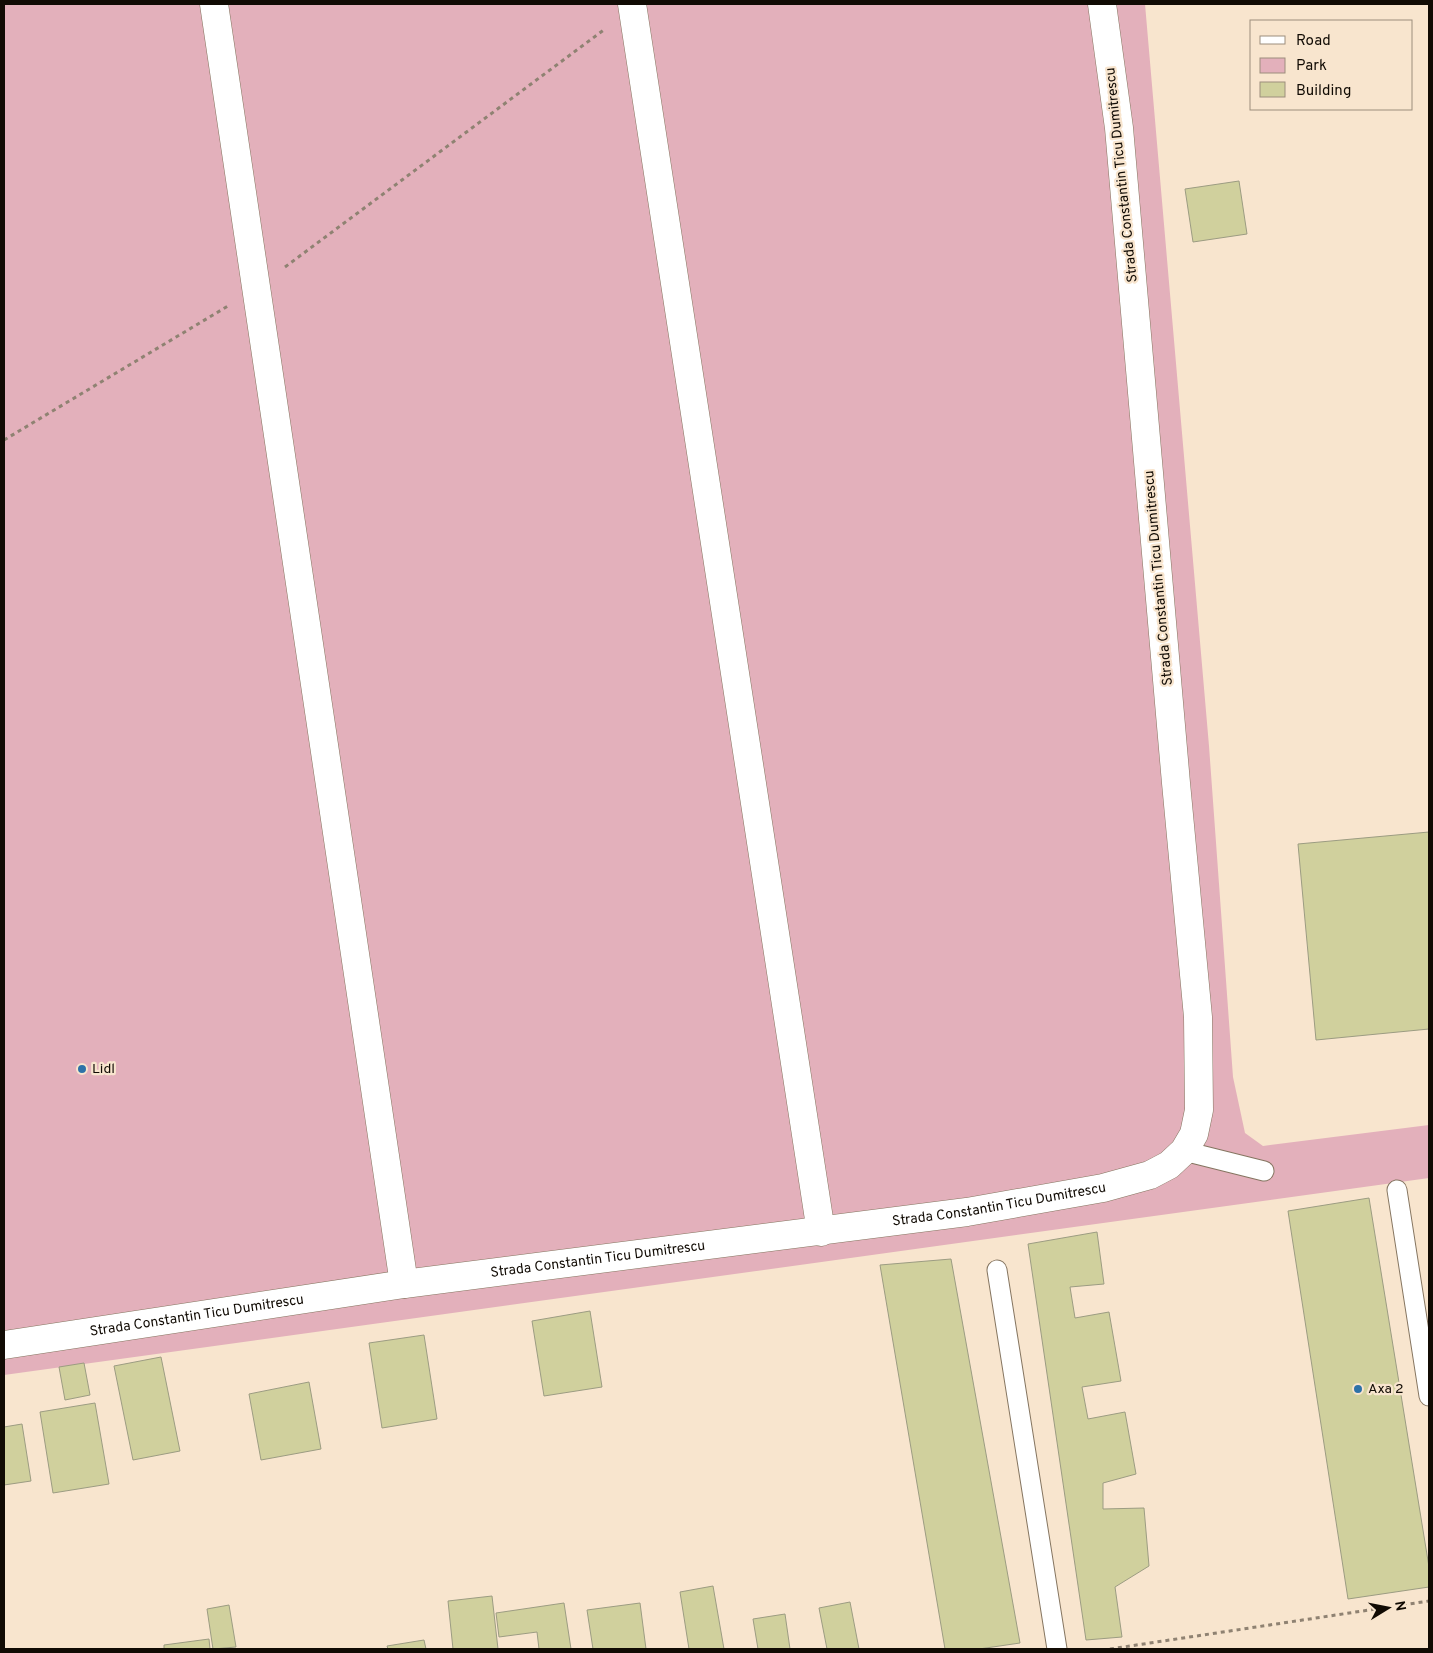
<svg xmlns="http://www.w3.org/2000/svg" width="1433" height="1653" viewBox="0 0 1433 1653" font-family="Overpass,sans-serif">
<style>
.green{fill:#e3b0bb}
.building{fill:#d0d09d;stroke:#9c9c82}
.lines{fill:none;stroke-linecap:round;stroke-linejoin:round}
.lane-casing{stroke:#857560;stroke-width:21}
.street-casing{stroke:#857560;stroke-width:29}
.secondary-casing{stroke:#857560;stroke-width:29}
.path{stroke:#8f8272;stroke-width:3;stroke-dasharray:4 4;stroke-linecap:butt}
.lane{stroke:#fff;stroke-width:19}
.street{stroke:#fff;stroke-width:28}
.secondary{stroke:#fff;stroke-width:28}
.poi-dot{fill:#2e72a8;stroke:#f8e5ce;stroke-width:2}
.labels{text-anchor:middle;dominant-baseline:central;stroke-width:4.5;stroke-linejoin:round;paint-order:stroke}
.street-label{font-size:14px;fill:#110b04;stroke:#f8e5ce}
.poi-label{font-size:14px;fill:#110b04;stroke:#f8e5ce;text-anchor:start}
</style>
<rect width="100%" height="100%" fill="#f8e5ce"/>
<path class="green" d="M4,4h1141l64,742 24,331 12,56 18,13 166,-21v53l-1425,197z"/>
<path class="building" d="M1239,181l8,53 -54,8 -8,-53z
M1429,832v197l-113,11 -18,-196z
M1369,1198l60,369v20l-81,12 -60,-388z
M1097,1232l7,52 -34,3 5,31 34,-6 12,69 -39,6 6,32 37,-7 11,62 -33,9v26l41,-1 5,58 -34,21 7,50 -36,3 -58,-396z
M951,1259l69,384 -41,6h-34l-65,-384z
M590,1311l12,76 -58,9 -12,-75z
M424,1335l13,84 -55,9 -13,-85z
M161,1357l19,94 -47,9 -19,-94z
M84,1363l6,32 -25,5 -6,-33z
M309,1382l12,67 -60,11 -12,-66z
M95,1403l14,81 -56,9 -13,-81z
M22,1424l9,57 -27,4v-58z
M713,1586l11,63h-35l-9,-57z
M492,1596l6,53h-45l-5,-48z
M850,1602l9,47h-32l-8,-41z
M564,1603l7,46h-32l-2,-17 -38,5 -3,-24z
M640,1603l6,46h-53l-6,-39z
M229,1605l7,42 -23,2 -6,-40z
M785,1614l5,35h-32l-5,-30z
M209,1639l1,10h-46v-4z
M424,1640l2,9h-38l-1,-3z"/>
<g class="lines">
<defs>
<path id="lane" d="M1184,1151l80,20
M1397,1190l32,206
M997,1270l60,379"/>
<path id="street" d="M214,4l190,1280
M632,4l189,1228"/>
<g id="secondary">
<path id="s1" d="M4,1345l400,-61 563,-72 136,-24 47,-13 19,-10 15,-14 10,-17 5,-24 -1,-93 -22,-234 -57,-655 -17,-124"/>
</g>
</defs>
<use href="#lane" class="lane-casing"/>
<use href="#street" class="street-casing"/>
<use href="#secondary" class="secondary-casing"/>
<path class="path" d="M285,267l320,-238
M4,440l224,-134
M1110,1649l319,-48"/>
<use href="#lane" class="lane"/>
<use href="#street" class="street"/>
<use href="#secondary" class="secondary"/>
</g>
<g class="poi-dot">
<circle cx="82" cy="1069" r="5"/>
<circle cx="1358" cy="1389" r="5"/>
</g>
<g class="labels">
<g class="street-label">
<text transform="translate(1122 175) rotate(-96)">Strada Constantin Ticu Dumitrescu</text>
<text transform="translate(1159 578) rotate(-95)">Strada Constantin Ticu Dumitrescu</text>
<text stroke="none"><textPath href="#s1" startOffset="1005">Strada Constantin Ticu Dumitrescu</textPath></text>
<text stroke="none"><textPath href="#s1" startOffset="600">Strada Constantin Ticu Dumitrescu</textPath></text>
<text stroke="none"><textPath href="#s1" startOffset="195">Strada Constantin Ticu Dumitrescu</textPath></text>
</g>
<g class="poi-label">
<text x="92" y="1069">Lidl</text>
<text x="1368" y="1389">Axa 2</text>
</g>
</g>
<rect width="1433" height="1653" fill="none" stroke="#110b04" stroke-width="10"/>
<rect x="1250" y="20" width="162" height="90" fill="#f8e5ce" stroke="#9c8e7d"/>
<rect x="1260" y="36" width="25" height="8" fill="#ffffff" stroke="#9c8e7d"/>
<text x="1296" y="45" font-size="15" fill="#110b04">Road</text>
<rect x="1260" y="58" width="25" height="15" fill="#e3b0bb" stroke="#9c8e7d"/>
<text x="1296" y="70" font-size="15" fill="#110b04">Park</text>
<rect x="1260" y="82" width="25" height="15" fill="#d0d09d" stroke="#9c8e7d"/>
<text x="1296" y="95" font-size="15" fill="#110b04">Building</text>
<g transform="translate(1388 1608) rotate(80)" stroke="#f8e5ce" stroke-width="4" paint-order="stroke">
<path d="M0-4L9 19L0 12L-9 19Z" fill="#110b04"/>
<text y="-8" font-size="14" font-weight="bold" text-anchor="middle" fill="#110b04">N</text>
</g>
</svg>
